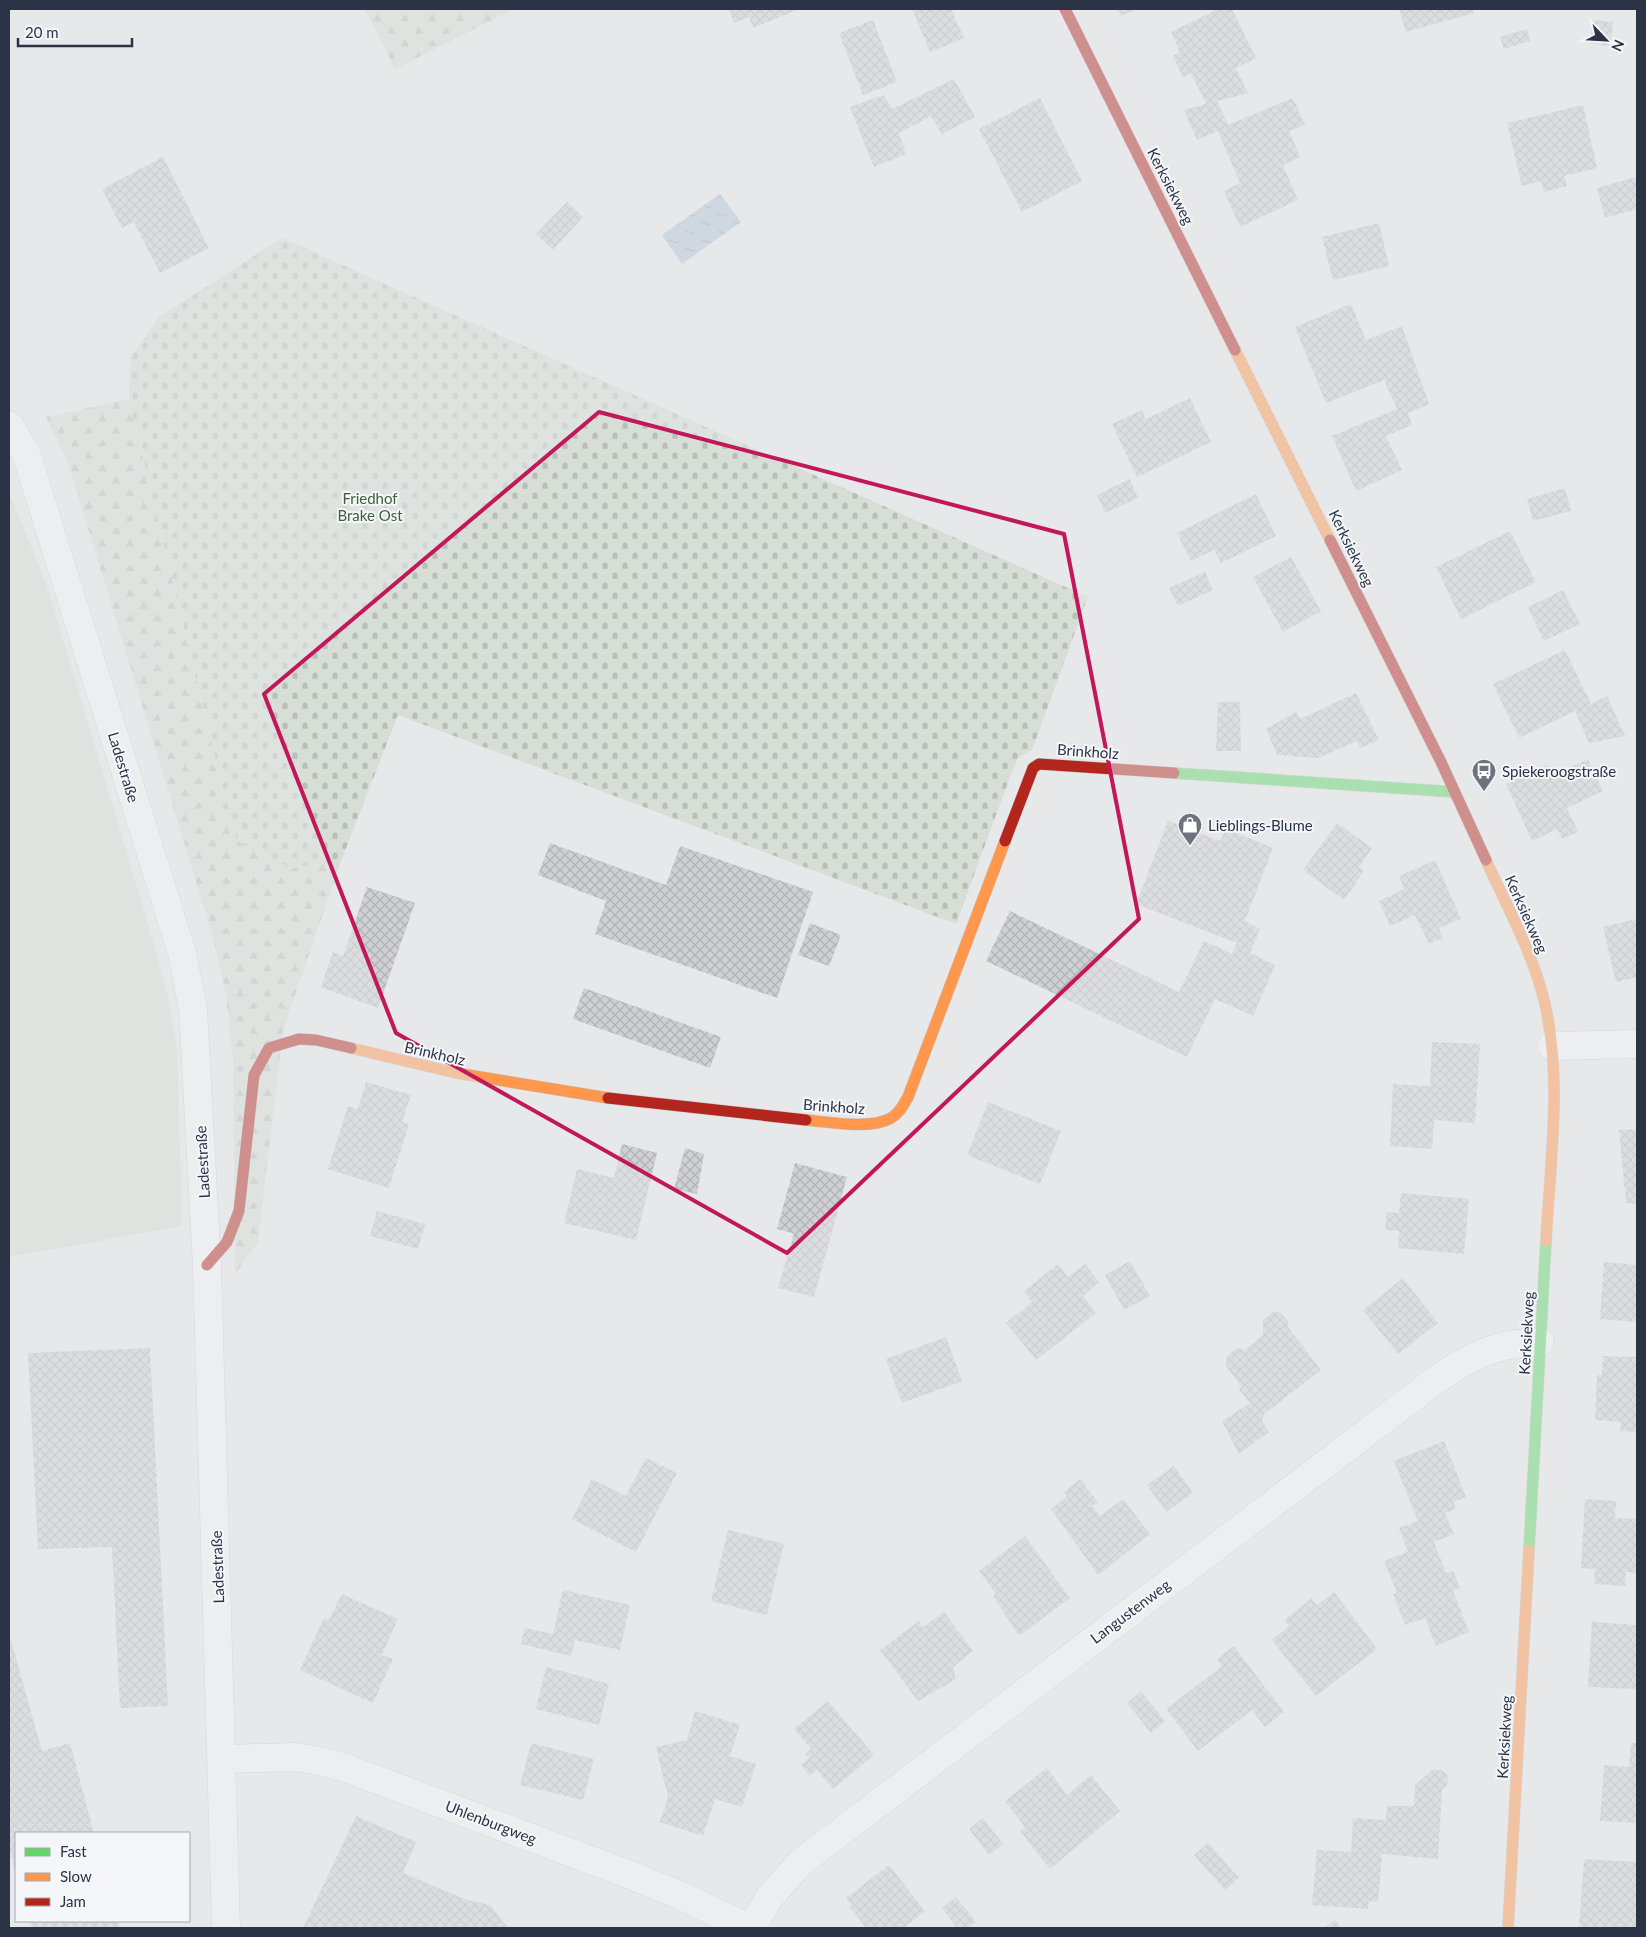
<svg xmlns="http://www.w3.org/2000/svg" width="1646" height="1937" viewBox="0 0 1646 1937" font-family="Lato,sans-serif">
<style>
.forest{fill:url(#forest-firs)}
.cemetery{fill:url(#cemetery-stones)}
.garden{fill:#d6ded6}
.water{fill:url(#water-ripples)}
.building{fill:url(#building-cross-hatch)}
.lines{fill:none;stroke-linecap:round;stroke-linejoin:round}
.street-casing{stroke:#c4c6c8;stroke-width:29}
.fast-casing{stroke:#c4c6c8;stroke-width:12}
.slow-casing{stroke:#c4c6c8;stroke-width:12}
.jam-casing{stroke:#c4c6c8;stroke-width:12}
.street{stroke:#f5f6f7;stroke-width:28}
.fast{stroke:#63d668;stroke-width:11}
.slow{stroke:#ff974d;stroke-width:11}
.jam{stroke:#b3261e;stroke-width:11}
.marked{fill:none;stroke:#c2185b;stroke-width:4;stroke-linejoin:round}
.labels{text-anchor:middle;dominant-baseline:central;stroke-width:4;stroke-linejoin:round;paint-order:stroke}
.street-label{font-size:15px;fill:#2b3445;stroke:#f4f6f9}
.park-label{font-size:15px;fill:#3f6138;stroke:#f4f6f9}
.poi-label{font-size:15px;fill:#2b3445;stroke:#f4f6f9;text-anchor:start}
</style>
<defs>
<pattern id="forest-firs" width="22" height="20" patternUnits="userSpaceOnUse" patternTransform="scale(1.25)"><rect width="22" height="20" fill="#d6ded6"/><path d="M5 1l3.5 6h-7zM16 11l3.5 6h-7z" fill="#b8bfb9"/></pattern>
<pattern id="cemetery-stones" width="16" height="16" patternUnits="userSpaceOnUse" patternTransform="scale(1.25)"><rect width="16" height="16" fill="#d6ded6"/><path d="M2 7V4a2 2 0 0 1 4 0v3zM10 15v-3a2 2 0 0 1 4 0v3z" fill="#b8bfb9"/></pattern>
<pattern id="water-ripples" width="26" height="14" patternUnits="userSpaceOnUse" patternTransform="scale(1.25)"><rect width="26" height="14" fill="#b4c4d5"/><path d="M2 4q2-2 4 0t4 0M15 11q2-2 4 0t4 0" fill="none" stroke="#93a0af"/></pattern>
<pattern id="building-cross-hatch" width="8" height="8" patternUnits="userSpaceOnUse" patternTransform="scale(1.25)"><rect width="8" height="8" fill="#ced0d3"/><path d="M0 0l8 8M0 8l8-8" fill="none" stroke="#b1b3b6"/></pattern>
</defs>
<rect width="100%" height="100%" fill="#e6e8ea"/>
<path class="forest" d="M365,9h149l-119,60z
M129,399l82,342 81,127 49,-7 -58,169 -25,212 -23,32 -2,-215 -7,-64 -13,-58 -145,-474 -22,-46z"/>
<path class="cemetery" d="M282,238l806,359 -56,153 -14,8 -8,19 -54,147 -558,-209 -57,146 -49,7 -55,-27 -26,-100 -82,-342 1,-41 29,-41z"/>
<path class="garden" d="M9,496l4,5 34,85 106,355 15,56 9,52 5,177 -173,31z"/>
<path class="water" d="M720,194l21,28 -59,42 -20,-29z"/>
<path class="building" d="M729,9h70l-46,19 -4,-11 -15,6z
M912,9h39l13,29 -34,14z
M1118,9h18l-15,7z
M1213,9h19l24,49 -20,10 12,25 -31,8 11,24 65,-27 12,27 -16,6 11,26 -17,8 15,35 -58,27 -16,-36 16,-8 -22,-52 -21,9 -13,-30 22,-6 -15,-31 -8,4 -10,-21 7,-4 -9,-20 43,-21z
M1399,9h74l1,4 -68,19z
M873,20l24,62 -34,13 -24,-62z
M1593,20l20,2 -3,24 -20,-3z
M1527,29l3,12 -26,8 -4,-12z
M954,79l21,38 -33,17 -11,-18 -32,17 7,21 -32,13 -24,-60 34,-12 8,14z
M1040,98l42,83 -60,31 -43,-83z
M1583,105l14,63 -33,8 3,10 -23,6 -3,-11 -19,5 -15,-63z
M163,157l46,91 -49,25 -26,-51 -12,6 -20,-39z
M1636,177l1,32 -32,9 -8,-30z
M567,202l16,15 -30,33 -17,-16z
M1379,223l10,43 -56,14 -11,-43z
M1351,304l15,36 36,-14 27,78 -21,9 4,12 -26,11 16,34 -46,21 -24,-55 65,-27 -13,-29 -58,23 -31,-76z
M1190,398l21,44 -74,35 -25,-53 30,-14 4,9z
M1130,479l8,19 -33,15 -8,-18z
M1565,488l6,23 -38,10 -6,-22z
M1256,494l20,42 -55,27 -7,-13 -23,11 -14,-28z
M1510,531l26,51 -75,37 -25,-52z
M1291,557l30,54 -38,21 -30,-55z
M1205,572l8,18 -35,16 -9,-18z
M1563,590l17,34 -36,17 -16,-34z
M1565,650l26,54 16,-8 18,40 -36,7 -14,-32 -56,27 -26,-54z
M1356,693l23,47 -19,8 -3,-7 -39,17 -41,-3 -11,-26 30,-17 4,7z
M1218,702h22l1,49h-25z
M1588,759l15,32 -36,17 11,24 -16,7 -5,-10 -25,12 -26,-57 42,-19 5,10z
M1168,821l52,20 6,-12 47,19 -28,73 15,8 -10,24 25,12 -22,51 -38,-17 -28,58 -201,-96 24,-50 169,81 25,-51 28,13 5,-11 -101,-39z
M1337,823l35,25 -13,19 5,4 -20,29 -41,-30z
M550,843l116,42 14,-39 133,46 -36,106 -182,-64 11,-33 -68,-26z
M1435,860l26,59 -22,9 4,10 -14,6 -14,-29 -25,11 -11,-25 25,-12 -5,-13z
M367,887l48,16 -37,105 -57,-21 12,-35 10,4z
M1637,919v58l-21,5 -13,-55z
M810,923l31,12 -12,31 -31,-11z
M584,988l137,49 -11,31 -137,-49z
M1432,1042l48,2 -5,79 -41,-3 -2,29 -42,-3 3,-62 37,2z
M366,1082l45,13 -9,27 7,2 -20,64 -61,-19 20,-63 10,3z
M988,1102l73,29 -21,53 -73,-29z
M1637,1129v75l-11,-1 -7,-73z
M622,1144l35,9 -21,87 -72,-17 13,-54 37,9z
M685,1148l19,6 -7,40 -23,-5z
M795,1163l52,14 -33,120 -36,-9 16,-54 -17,-5z
M1401,1193l68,6 -5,55 -66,-6 1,-17 -14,-1 2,-18 12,1z
M377,1211l48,13 -7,25 -48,-13z
M1130,1261l20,35 -26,14 -19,-35z
M1604,1262l33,3v57l-37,-3z
M1058,1264l10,13 17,-13 14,18 -16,14 13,17 -60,47 -30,-37 26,-21 -8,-11z
M1403,1278l35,45 -40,31 -35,-44z
M1274,1311l7,2 7,8v6l33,43 -58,45 -1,6 7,11 -30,22 -17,-33 28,-18 -11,-13 2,-4 -15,-20v-8l10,-10 9,2 18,-15v-15z
M946,1337l16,44 -60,22 -16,-44z
M150,1348l18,358 -48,2 -8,-161 -74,2 -10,-196z
M1603,1356l33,1 1,75 -17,-1 1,-9 -26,-2 2,-45h5z
M1444,1441l22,56 -13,5 3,7 -11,4 9,21 -20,8 12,31 7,-2 7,17 -7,3 16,41 -33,14 -11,-28 -20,7 -12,-31 4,-1 -13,-32 24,-9 -9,-24 19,-7 -24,-60z
M646,1458l31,15 -41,79 -64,-33 20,-40 34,17z
M1174,1466l19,27 -27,19 -19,-27z
M1080,1479l18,23 -6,4 8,10 23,-17 27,35 -52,41 -47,-66 16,-13 -3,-4z
M1585,1499l31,2 -1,17 22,1v54l-11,-1 -1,14 -31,-2 1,-15 -14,-1z
M728,1530l56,14 -17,71 -56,-14z
M1025,1536l45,62 -51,38 -26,-40 3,-2 -17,-23z
M563,1590l67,15 -10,45 -45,-10 -4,16 -50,-12 4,-16 28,6z
M1334,1592l43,57 -61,47 -44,-56 17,-14 -5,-6 28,-22 5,7z
M342,1594l56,25 -16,36 11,4 -20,44 -73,-33 24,-52 5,2z
M944,1612l29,39 -20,16 3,12 -38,22 -38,-51 39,-29 4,6z
M1592,1622l45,3v64l-49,-2z
M11,1640l31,111 28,-8 24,90h-78v40l-7,-25v-207z
M1234,1646l50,66 -19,15 -13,-17 -54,41 -32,-42 56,-43 -5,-7z
M546,1667l63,17 -10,41 -63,-16z
M1141,1691l24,30 -14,12 -24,-30z
M828,1701l46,54 -41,34 -16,-19 -7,6 -9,-11 8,-7 -4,-4 6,-5 -17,-20z
M695,1711l45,14 -10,31 26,8 -14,43 -27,-8 -12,37 -43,-14 8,-25 -12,-50 31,-7z
M531,1743l63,16 -11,41 -63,-15z
M1631,1743h6v80l-37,-2 4,-56 25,2z
M1047,1768l20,27 24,-20 29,36 -70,58 -30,-38 5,-4 -20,-26z
M1433,1769l10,2 5,4 -1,10 -5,5 -4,69 -56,-5 -4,48 -9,-1 -1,8 -56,-4 5,-55 34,2 2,-34 33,2 1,-14h27l1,-21z
M356,1816l60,26 -13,31 64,27 23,5 18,23h-205z
M983,1818l20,26 -14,11 -20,-26z
M1208,1843l31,35 -14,12 -31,-35z
M1584,1859l53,3v66h-58z
M889,1865l36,46 -21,17h-38l-17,-22 2,-1 -5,-7z
M956,1897l20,25 -8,6h-11l-15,-20z
M1335,1920l7,8h-18z
M29,1921h89l2,7h-89z"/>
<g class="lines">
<defs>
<path id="street" d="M9,425l17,28 14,45 142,455 11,56 14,256 19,663
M1552,1046l85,-2
M223,1759l73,-2 29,5 26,8 282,106 44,18 72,34
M751,1928l18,-30 32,-36 635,-482c36,-25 60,-37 104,-38"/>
<path id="fast" d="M1174,773l281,19
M1529,1550l17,-309"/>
<path id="slow" d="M1235,350l95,190
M1486,860c20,45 46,91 58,140 19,77 6,162 2,241
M351,1048l105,25 152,25
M806,1120c22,2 65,10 85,-2 9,-5 12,-13 17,-21l97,-256
M1508,1928l21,-378"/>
<path id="jam" d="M1065,9l170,341
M1330,540l111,222 45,98
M1005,841l28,-73 6,-4 135,9
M608,1098l198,22
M207,1265l20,-23 12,-31 15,-136 15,-27 30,-9 17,1 35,8"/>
</defs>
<use href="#street" class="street-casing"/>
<use href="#fast" class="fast-casing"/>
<use href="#slow" class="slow-casing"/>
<use href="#jam" class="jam-casing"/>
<use href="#street" class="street"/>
<use href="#fast" class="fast"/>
<use href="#slow" class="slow"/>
<use href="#jam" class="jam"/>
</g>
<path d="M0 0H1646V1937H0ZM599,412l465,122 75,385 -352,334 -391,-220 -132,-339z" fill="#e6e8ea" fill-opacity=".55" fill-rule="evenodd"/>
<path class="marked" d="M599,412l465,122 75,385 -352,334 -391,-220 -132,-339z"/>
<defs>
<symbol id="bus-pin" viewBox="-11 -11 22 30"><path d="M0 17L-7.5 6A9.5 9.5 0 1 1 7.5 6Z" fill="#6c737f" stroke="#f4f6f9"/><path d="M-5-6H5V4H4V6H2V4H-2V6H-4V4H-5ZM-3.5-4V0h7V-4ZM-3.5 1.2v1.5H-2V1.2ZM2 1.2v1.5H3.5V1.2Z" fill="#fff"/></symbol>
<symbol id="shop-pin" viewBox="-11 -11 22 30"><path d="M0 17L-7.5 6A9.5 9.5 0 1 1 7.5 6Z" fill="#6c737f" stroke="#f4f6f9"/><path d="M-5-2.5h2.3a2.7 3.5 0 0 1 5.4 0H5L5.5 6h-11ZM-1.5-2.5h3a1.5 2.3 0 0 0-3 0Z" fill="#fff"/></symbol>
</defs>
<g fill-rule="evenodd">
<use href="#bus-pin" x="1470" y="757" width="28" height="38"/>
<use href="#shop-pin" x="1176" y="811" width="28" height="38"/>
</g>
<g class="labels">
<g class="street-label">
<text transform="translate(1171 186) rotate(63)">Kerksiekweg</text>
<text transform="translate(1352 548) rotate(64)">Kerksiekweg</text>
<text transform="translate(1088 751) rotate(4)">Brinkholz</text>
<text transform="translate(124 767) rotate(73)">Ladestraße</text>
<text transform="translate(1527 914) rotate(66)">Kerksiekweg</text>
<text transform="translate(435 1053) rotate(13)">Brinkholz</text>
<text transform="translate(834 1106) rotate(4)">Brinkholz</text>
<text transform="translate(202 1162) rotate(-93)">Ladestraße</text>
<text transform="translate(1526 1333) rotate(-87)">Kerksiekweg</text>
<text transform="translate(217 1567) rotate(-92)">Ladestraße</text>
<text transform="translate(1130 1611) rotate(-37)">Langustenweg</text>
<text transform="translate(1504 1737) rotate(-87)">Kerksiekweg</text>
<text transform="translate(491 1822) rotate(21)">Uhlenburgweg</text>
</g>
<g class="park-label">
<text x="370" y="498">Friedhof<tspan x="370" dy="17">Brake Ost</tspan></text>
</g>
<g class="poi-label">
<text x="1502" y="771">Spiekeroogstraße</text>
<text x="1208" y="825">Lieblings-Blume</text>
</g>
</g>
<rect width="1646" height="1937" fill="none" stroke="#2b3445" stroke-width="20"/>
<rect x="15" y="1832" width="175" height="90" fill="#f4f6f9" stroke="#a4a8b1"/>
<rect x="25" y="1848" width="25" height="8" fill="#63d668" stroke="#a4a8b1"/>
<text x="60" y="1857" font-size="15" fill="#2b3445">Fast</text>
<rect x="25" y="1873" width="25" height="8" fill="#ff974d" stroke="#a4a8b1"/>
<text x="60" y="1882" font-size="15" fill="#2b3445">Slow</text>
<rect x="25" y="1898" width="25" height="8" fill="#b3261e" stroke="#a4a8b1"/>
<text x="60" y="1907" font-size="15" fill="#2b3445">Jam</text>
<g transform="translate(1606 40) rotate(115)" stroke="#f4f6f9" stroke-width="4" paint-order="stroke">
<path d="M0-4L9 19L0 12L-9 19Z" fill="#2b3445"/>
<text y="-8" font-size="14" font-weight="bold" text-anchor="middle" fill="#2b3445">N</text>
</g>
<path d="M18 38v8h114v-8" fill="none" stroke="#2b3445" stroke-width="2.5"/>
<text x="25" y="38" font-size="15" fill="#2b3445" stroke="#f4f6f9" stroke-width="4" paint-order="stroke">20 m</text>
</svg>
